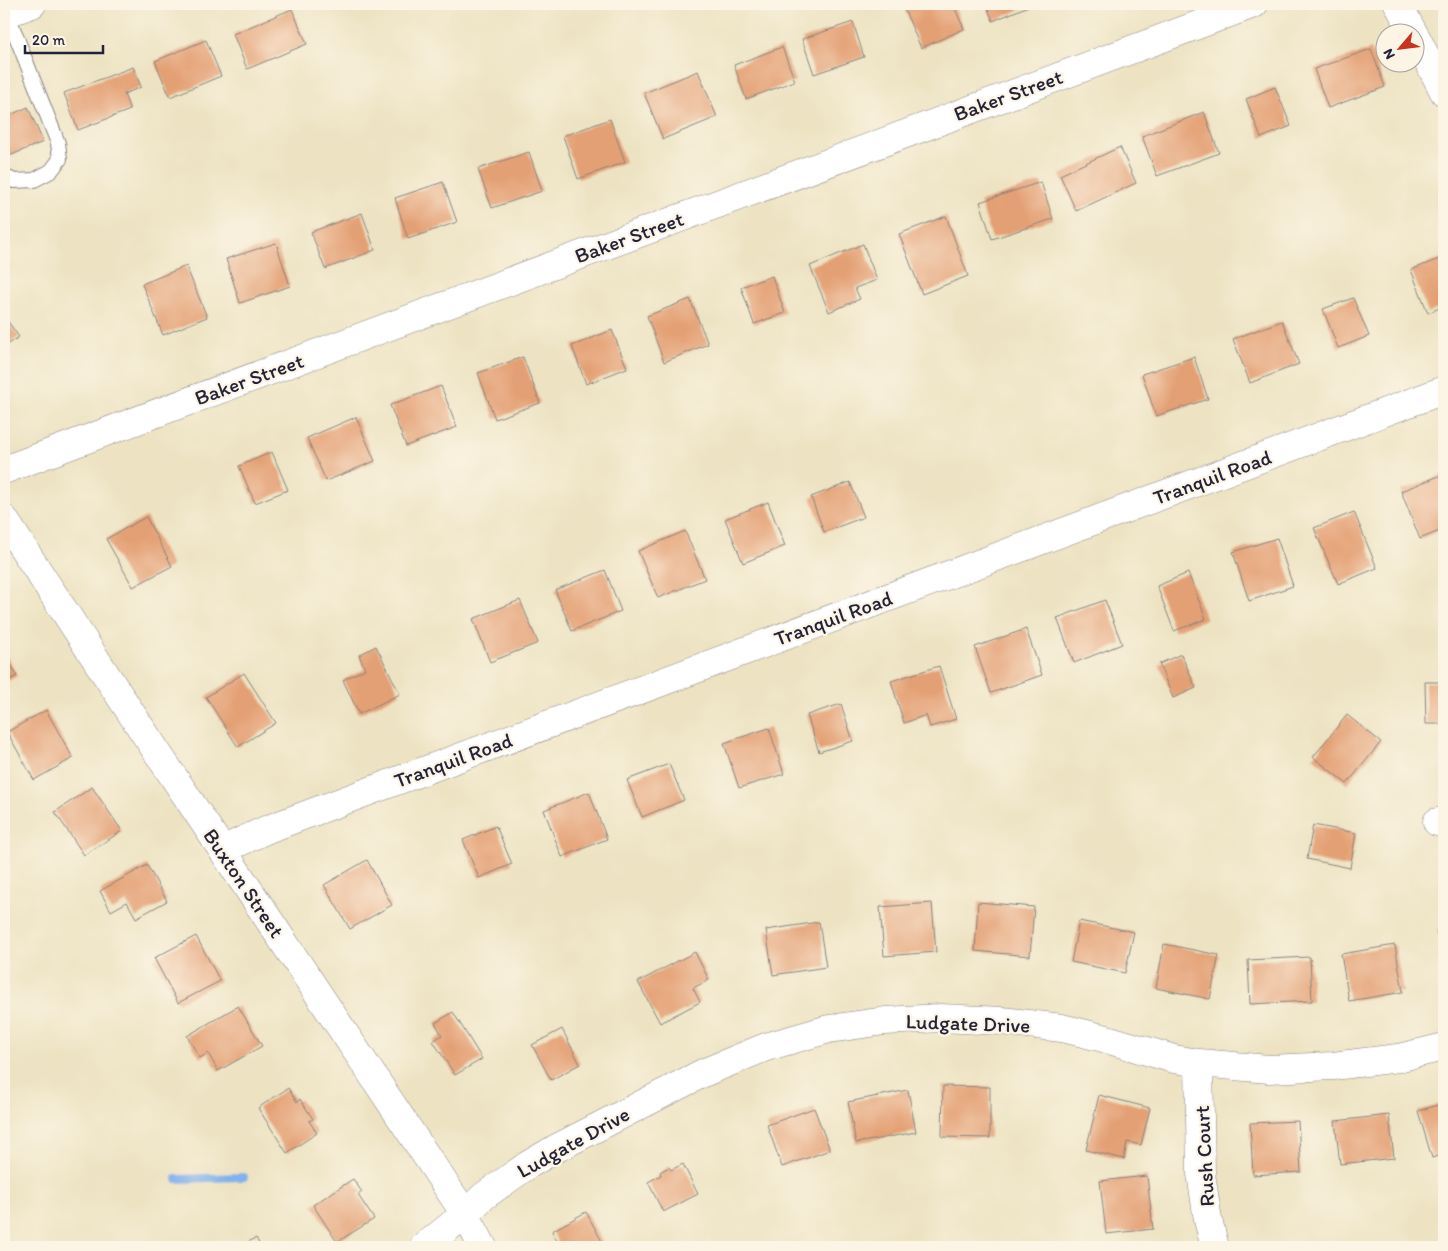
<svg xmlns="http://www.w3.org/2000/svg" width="1448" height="1251" viewBox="0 0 1448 1251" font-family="Itim,sans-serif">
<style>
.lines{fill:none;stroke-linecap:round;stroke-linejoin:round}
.stream{stroke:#82b1ec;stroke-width:8}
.building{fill:#e4a075}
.lane-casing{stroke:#88827f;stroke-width:16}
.street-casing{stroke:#88827f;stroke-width:29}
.lane{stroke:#fff;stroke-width:14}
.street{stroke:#fff;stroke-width:28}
.labels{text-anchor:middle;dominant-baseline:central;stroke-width:4.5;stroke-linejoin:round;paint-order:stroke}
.street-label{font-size:21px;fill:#22223b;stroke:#fcf5e5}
</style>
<rect width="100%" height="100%" fill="#fcf5e5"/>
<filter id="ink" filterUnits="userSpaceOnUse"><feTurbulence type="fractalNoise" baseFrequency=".02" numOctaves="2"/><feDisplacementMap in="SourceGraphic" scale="10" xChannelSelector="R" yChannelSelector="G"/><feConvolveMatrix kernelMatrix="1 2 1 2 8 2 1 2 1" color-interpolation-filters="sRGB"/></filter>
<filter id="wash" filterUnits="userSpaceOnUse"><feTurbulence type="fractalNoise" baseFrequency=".0096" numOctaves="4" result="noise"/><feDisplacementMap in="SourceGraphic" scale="20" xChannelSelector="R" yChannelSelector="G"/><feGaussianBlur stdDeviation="1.12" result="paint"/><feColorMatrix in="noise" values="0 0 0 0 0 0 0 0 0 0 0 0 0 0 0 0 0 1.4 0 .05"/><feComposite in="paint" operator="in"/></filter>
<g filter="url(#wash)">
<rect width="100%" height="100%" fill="#ede3c3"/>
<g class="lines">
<path class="stream" d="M177,1179l67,-2"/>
</g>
<g id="blocks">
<path class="building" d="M902,4h51l11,25 -43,19z
M986,4h47l-40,17z
M292,9l15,35 -60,25 -14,-35z
M853,22l11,35 -50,17 -12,-35z
M206,40l15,36 -51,21 -15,-36z
M782,47l13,34 -49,18 -12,-34z
M1371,49l14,38 -57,21 -14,-39z
M133,67l8,20 -17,7 6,16 -52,20 -14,-37z
M698,71l19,46 -54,22 -19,-46z
M1275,87l16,39 -30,12 -15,-39z
M28,107l15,35 -39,16v-40z
M1204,112l15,41 -62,23 -15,-40z
M610,119l15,43 -47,17 -15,-43z
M1120,147l16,36 -60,28 -16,-36z
M529,152l13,39 -50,17 -14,-39z
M443,182l14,40 -49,17 -13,-41z
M1041,182l12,37 -61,20 -12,-37z
M362,213l13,37 -50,19 -14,-37z
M946,216l22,60 -46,18 -23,-60z
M276,243l14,43 -50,17 -14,-44z
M863,244l14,36 -22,8 5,11 -31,13 -19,-46z
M1444,257v49l-16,7 -17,-43z
M186,266l21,51 -44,18 -21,-51z
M772,276l13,37 -31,11 -13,-37z
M1353,298l16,38 -31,12 -15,-39z
M690,299l18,45 -44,18 -17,-46z
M4,316l15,21 -15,10z
M1282,321l17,43 -49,19 -17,-44z
M612,330l15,38 -41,16 -14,-38z
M523,357l17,46 -45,16 -17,-46z
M1194,357l14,42 -52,17 -14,-42z
M441,386l16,41 -51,19 -16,-41z
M356,417l19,44 -49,20 -19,-43z
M272,452l16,38 -33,13 -16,-37z
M1444,474v55l-24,10 -19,-48z
M850,482l14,35 -40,15 -13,-35z
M768,502l17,44 -42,17 -18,-44z
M1354,512l23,56 -39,16 -24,-56z
M146,517l26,49 -39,21 -27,-48z
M685,531l20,48 -47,19 -20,-47z
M1277,538l16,48 -44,15 -16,-49z
M605,570l16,41 -49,20 -17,-41z
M1188,573l18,46 -32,12 -17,-45z
M520,600l18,43 -48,19 -17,-43z
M1105,600l17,44 -48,19 -17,-45z
M1026,629l16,46 -51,18 -16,-46z
M376,646l24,48 -41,20 -16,-34 22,-11 -6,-14z
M4,650l13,26 -13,7z
M1181,654l15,34 -23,10 -14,-34z
M939,666l17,53 -26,8 -4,-12 -22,8 -13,-42z
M244,673l32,50 -38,24 -32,-50z
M1425,682h19v42h-18z
M841,704l12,37 -34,11 -12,-37z
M46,710l27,48 -39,22 -27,-48z
M1347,715l34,27 -34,42 -34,-27z
M769,728l15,46 -45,14 -15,-45z
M669,764l15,36 -42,17 -15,-37z
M92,787l30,44 -38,24 -29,-43z
M589,792l18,47 -45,18 -18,-47z
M1313,825l43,8 -6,35 -43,-9z
M496,826l16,38 -33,14 -16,-38z
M367,860l25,45 -42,24 -26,-44z
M147,865l20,36 -31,17 -9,-16 -16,9 -11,-20z
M978,902l56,5 -4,49 -55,-5z
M932,903l4,49 -52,4 -4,-49z
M1079,921l55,11 -9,41 -54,-11z
M819,922l7,45 -53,8 -7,-45z
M1444,928v24l-7,-22z
M196,936l24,45 -42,22 -24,-45z
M1164,944l55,11 -9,44 -54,-11z
M1395,945l8,47 -54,9 -8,-47z
M695,952l14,28 -16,8 7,14 -40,21 -22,-41z
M1310,957l2,44 -62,3 -2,-44z
M238,1006l24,40 -44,25 -10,-18 -8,5 -13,-22z
M453,1012l29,47 -27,16 -22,-34 9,-6 -7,-12z
M562,1029l18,35 -29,16 -19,-35z
M943,1086l47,1v51l-48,-1z
M288,1088l9,14 3,-3 13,20 -4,2 8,12 -30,20 -29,-45z
M908,1090l8,42 -60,11 -8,-41z
M1099,1095l51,13 -9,37 -14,-3 -3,17 -38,-9z
M1444,1103v51l-12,4 -14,-47z
M814,1108l16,42 -48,17 -15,-42z
M1389,1115l5,43 -54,6 -5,-43z
M1298,1121l3,51 -48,3 -3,-52z
M683,1164l15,30 -35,18 -15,-30 13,-7 -1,-3 9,-5 2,3z
M1147,1176l6,53 -47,5 -6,-53z
M353,1179l9,13 -4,3 16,24 -37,23 -24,-37z
M586,1212l19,35h-45l-8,-16z
M256,1238l5,9h-23z
M1316,1241l4,6h-17z"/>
</g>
</g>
<g filter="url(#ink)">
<use href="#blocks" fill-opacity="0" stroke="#88827f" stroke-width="1"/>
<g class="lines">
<defs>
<path id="lane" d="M4,176l10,5 20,-1 17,-9 9,-12 -2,-16 -51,-130"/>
<path id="street" d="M1398,4l15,28
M4,14l28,-10
M1416,37l28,55
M4,470l1250,-466
M4,519l129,197 332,498 18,33
M1437,822h7
M222,850l46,-21 1176,-439
M1199,1063l2,111 7,46 7,27
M424,1247l41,-33 19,-18 44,-31 27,-16 148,-76 63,-26 63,-18 56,-8 56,-3 61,3 60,7 41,10 71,21 25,4 70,6 64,-3 65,-8 46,-11"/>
</defs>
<use href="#lane" class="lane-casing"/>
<use href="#street" class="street-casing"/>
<use href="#lane" class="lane"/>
<use href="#street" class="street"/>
</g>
</g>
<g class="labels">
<g class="street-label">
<text transform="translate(1008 95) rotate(-20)">Baker Street</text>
<text transform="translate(629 237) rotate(-20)">Baker Street</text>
<text transform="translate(249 379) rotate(-20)">Baker Street</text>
<text transform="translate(1212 477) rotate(-20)">Tranquil Road</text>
<text transform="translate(833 618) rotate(-20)">Tranquil Road</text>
<text transform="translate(453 760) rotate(-20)">Tranquil Road</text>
<text transform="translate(244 883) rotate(56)">Buxton Street</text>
<text transform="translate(968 1023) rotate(2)">Ludgate Drive</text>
<text transform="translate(573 1142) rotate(-29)">Ludgate Drive</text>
<text transform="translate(1204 1156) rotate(-93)">Rush Court</text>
</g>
</g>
<rect width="1448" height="1251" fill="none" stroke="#fcf5e5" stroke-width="20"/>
<g transform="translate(1400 48) rotate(242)"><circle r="24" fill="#fcf5e5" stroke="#a5a1a1"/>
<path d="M0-4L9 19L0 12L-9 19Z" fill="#c8321e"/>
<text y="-8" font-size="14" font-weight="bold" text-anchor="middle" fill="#22223b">N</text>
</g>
<path d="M25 45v8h78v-8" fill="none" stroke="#22223b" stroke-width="2.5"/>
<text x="32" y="45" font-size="15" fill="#22223b" stroke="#fcf5e5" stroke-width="4" paint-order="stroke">20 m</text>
</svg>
